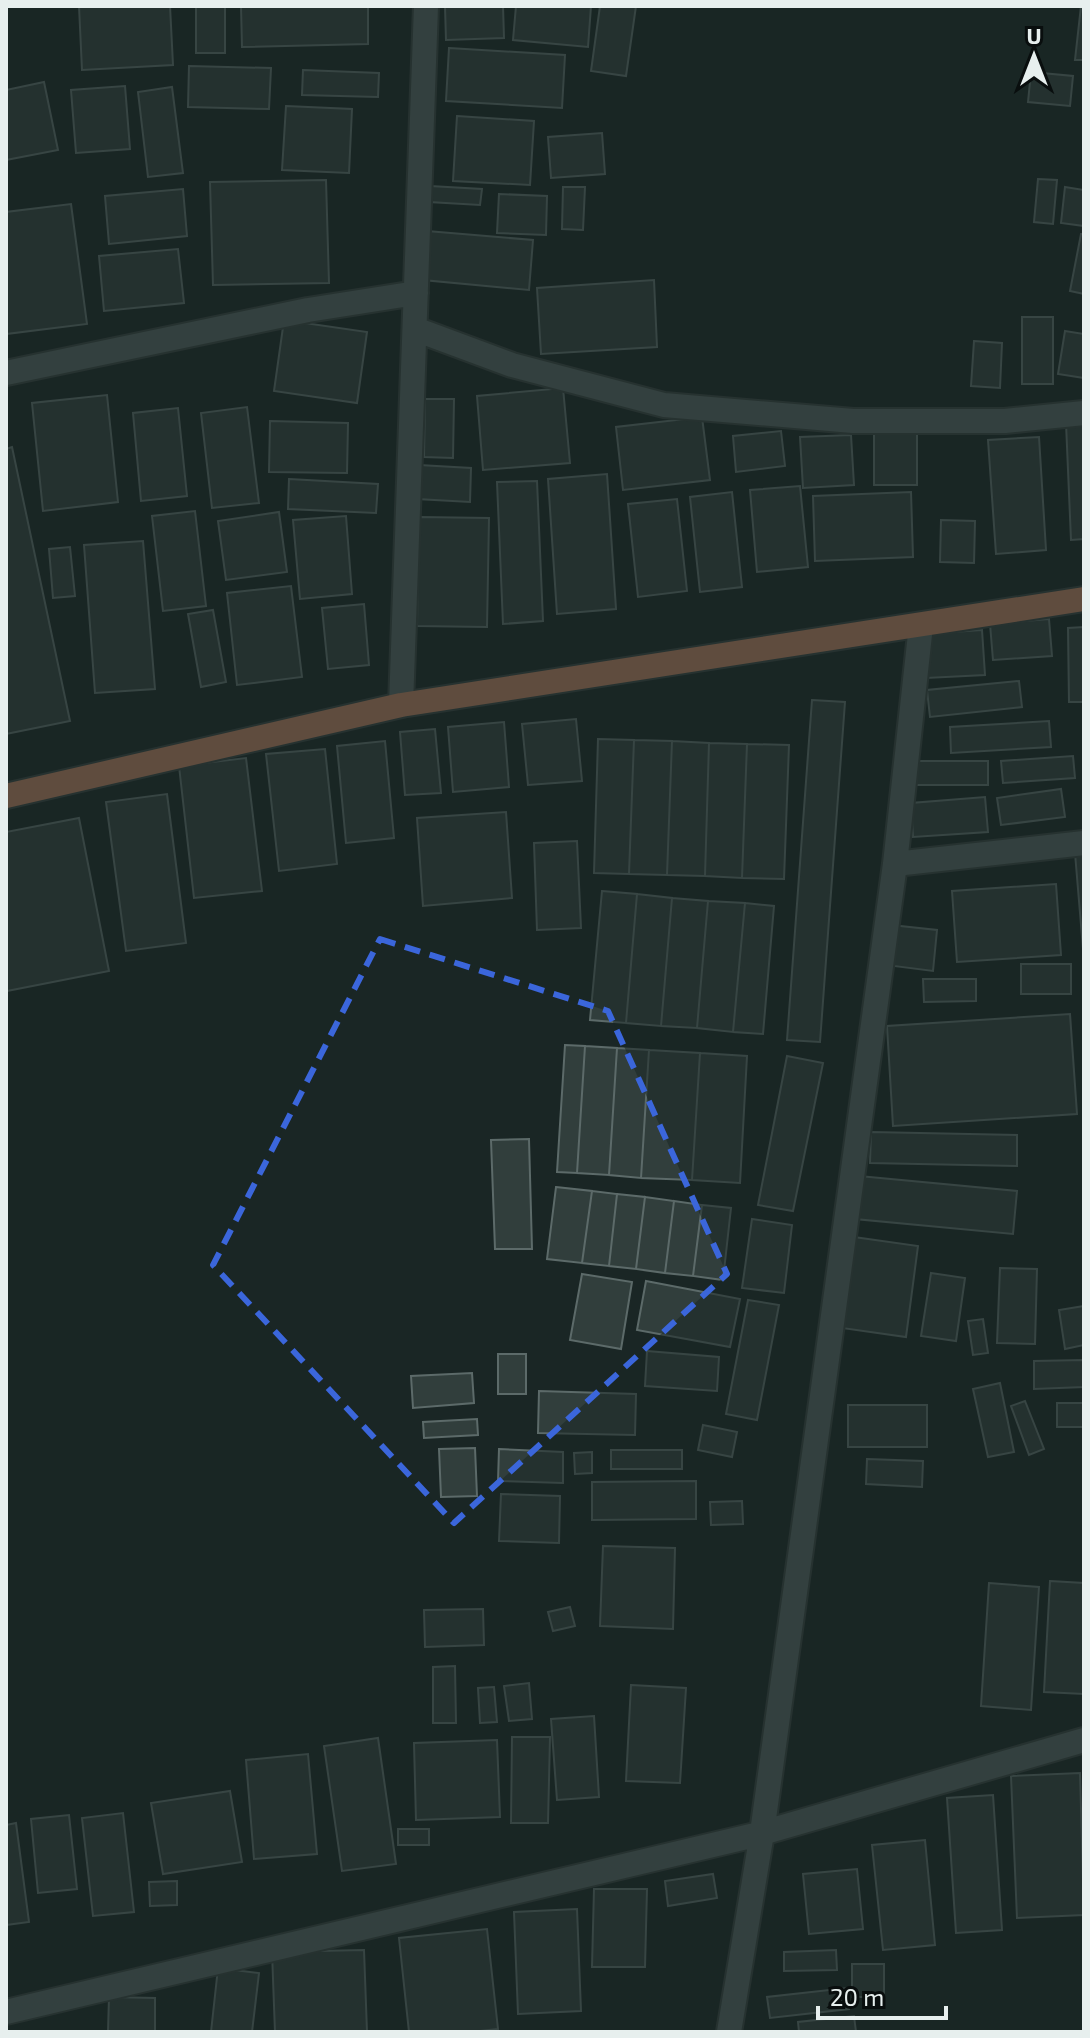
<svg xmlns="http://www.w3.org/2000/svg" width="1090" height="2038" viewBox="0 0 1090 2038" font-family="'Exo 2',sans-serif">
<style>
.building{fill:#313e3c;stroke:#5c6a69;stroke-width:2}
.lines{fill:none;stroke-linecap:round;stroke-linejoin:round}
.minor-casing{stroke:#37403f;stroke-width:28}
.major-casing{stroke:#37403f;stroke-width:28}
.minor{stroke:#52605f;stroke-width:24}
.major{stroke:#b37a5d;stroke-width:24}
.marked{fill:none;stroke:#3b66db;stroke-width:6;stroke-dasharray:16 10;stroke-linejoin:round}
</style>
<rect width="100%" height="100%" fill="#1a2625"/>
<path class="building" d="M79,6h91l3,59 -91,5z
M196,6h29v47h-29z
M241,6h127v38l-126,3z
M445,6h58l1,32 -58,2z
M516,6h75l-3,41 -75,-7z
M600,6h36l-10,70 -35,-5z
M1081,6h3v54h-9z
M449,48l116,7 -3,53 -116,-7z
M189,66l82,2 -2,41 -81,-2z
M303,70l76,3 -1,24 -76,-2z
M1031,72l42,4 -3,30 -42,-4z
M44,82l14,68 -52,10v-70z
M125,86l5,63 -54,4 -5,-63z
M172,87l11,86 -35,4 -10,-85z
M286,106l66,3 -3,64 -67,-3z
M457,116l77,5 -4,64 -77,-4z
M602,133l3,41 -54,4 -3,-41z
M1038,179l19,1 -4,44 -19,-2z
M326,180l3,103 -116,2 -3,-103z
M430,186l52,3 -2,16 -51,-3z
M563,187h22l-2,43 -21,-1z
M1065,187l19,3v36l-23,-3z
M183,189l4,47 -78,8 -4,-48z
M499,194l48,2 -1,39 -49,-2z
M71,204l16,120 -81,10v-122z
M427,231l106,9 -4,50 -106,-10z
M1081,234h3v60l-14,-3z
M178,249l6,54 -80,8 -5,-55z
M654,280l3,67 -116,7 -4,-66z
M1022,317h31v67h-31z
M284,320l83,12 -10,71 -83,-12z
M1065,331l19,3v44l-26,-4z
M974,341l28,2 -2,45 -29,-2z
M563,388l7,75 -87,7 -6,-74z
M107,395l11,107 -75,9 -11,-108z
M425,399h29l-1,59 -29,-1z
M247,407l12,96 -47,5 -11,-95z
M178,408l9,88 -46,5 -8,-88z
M702,417l8,63 -87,10 -7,-63z
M270,421l78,2 -1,50 -78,-1z
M1084,422v117l-13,1 -5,-117z
M781,431l4,35 -49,6 -3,-36z
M874,433h43v52h-43z
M851,435l3,50 -51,3 -3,-51z
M1039,437l7,113 -50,4 -8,-114z
M12,447l58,274 -64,13v-285z
M419,465l52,3 -1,34 -53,-3z
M607,474l9,135 -59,5 -9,-135z
M289,479l89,5 -2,29 -88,-4z
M537,481l6,140 -40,3 -6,-142z
M800,486l8,81 -51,5 -7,-82z
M732,492l10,95 -42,5 -10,-95z
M911,492l2,65 -98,4 -2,-65z
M677,499l10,92 -49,6 -10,-93z
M195,511l11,95 -43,5 -11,-95z
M279,512l8,60 -61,8 -8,-59z
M346,516l6,78 -52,5 -7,-79z
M419,517l70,1 -2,109 -70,-1z
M941,520l34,1 -1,42 -34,-1z
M143,541l12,148 -60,4 -11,-148z
M70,547l5,49 -22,2 -4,-49z
M291,586l11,91 -65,8 -10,-92z
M364,604l5,61 -41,4 -6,-61z
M213,610l13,72 -25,5 -13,-73z
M1049,619l3,37 -59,4 -3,-36z
M1084,627v75h-15l-1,-74z
M982,630l3,45 -59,3 -4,-44z
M1019,681l3,26 -92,10 -3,-27z
M812,700l33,2 -25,340 -33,-2z
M576,719l6,62 -54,4 -6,-61z
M1049,721l2,26 -100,6 -1,-26z
M504,722l5,65 -56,5 -5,-65z
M435,729l6,64 -36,2 -5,-63z
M598,739l36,1 -5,134 -35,-1z
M634,740l38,1 -5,134 -38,-1z
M385,741l9,97 -48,5 -9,-97z
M672,741l37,2 -4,133 -38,-1z
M709,743l38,1 -5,134 -37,-2z
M747,744l42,1 -5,134 -42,-1z
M325,749l12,115 -58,7 -13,-117z
M1073,756l2,22 -72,5 -2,-22z
M246,758l16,133 -68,7 -15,-132z
M915,761h73v24h-73z
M1061,789l4,28 -64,8 -4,-27z
M167,794l19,149 -60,8 -20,-149z
M985,797l3,35 -75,5 -2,-34z
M506,812l6,86 -89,8 -6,-88z
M79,818l30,153 -102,20 -1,-159z
M577,841l4,87 -44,2 -3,-87z
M1084,852v109l-9,-108z
M1056,884l5,71 -104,7 -5,-71z
M602,891l35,3 -11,129 -36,-3z
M637,894l35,4 -11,128 -35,-3z
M672,898l36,3 -11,127 -36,-2z
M708,901l37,2 -12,129 -36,-4z
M745,903l29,3 -11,128 -30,-2z
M891,925l46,5 -4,41 -47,-6z
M1021,964h50v30h-50z
M923,979h53v22l-52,1z
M1070,1014l7,100 -184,12 -6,-100z
M565,1045l20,1 -8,127 -20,-1z
M585,1046l32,2 -8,127 -32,-2z
M617,1048l32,2 -8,128 -32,-3z
M649,1050l51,3 -8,127 -51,-2z
M700,1053l47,3 -7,127 -48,-3z
M787,1056l36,7 -30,148 -35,-6z
M871,1132l146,3v31l-147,-3z
M529,1139l3,110h-37l-4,-109z
M859,1176l158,15 -4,43 -158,-15z
M556,1187l36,4 -10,72 -35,-4z
M592,1191l25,3 -8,72 -27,-3z
M617,1194l28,3 -9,72 -27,-3z
M645,1197l29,4 -9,72 -29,-4z
M674,1201l28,4 -9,71 -28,-3z
M702,1205l29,3 -8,72 -30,-4z
M752,1219l40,6 -8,68 -42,-5z
M854,1237l64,9 -12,91 -64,-9z
M1000,1268l37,1 -2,75 -38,-1z
M931,1273l34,5 -9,63 -35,-5z
M582,1274l50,8 -11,67 -51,-9z
M646,1281l94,18 -10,48 -93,-17z
M748,1300l31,5 -22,115 -31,-6z
M1084,1306v39l-19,4 -6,-39z
M983,1319l5,34 -15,2 -5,-34z
M647,1351l72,6 -2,34 -72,-5z
M498,1354h28v40h-28z
M1084,1360v27l-50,2v-28z
M472,1373l2,30 -61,5 -2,-32z
M1000,1383l14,69 -26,5 -15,-68z
M539,1391l97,3 -1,41 -97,-2z
M1025,1401l19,48 -15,6 -18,-49z
M1057,1403h27v24h-27z
M848,1405h79v42h-79z
M477,1419l1,16 -54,3 -1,-16z
M703,1425l34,7 -5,25 -34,-7z
M475,1448l2,48 -36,1 -2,-48z
M499,1449l64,3v31l-65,-2z
M611,1450h71v19h-71z
M592,1452v21l-17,1 -1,-21z
M867,1459l56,2 -1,26 -56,-3z
M696,1481v38l-104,1v-38z
M501,1494l59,2 -1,47 -60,-2z
M742,1501l1,23 -32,1 -1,-23z
M603,1546l72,2 -2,81 -73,-3z
M1050,1581l34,2v111l-40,-2z
M989,1583l50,4 -8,123 -50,-4z
M570,1607l5,19 -22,5 -5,-19z
M483,1609l1,36 -59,2 -1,-37z
M455,1666l1,57h-23v-56z
M529,1683l3,36 -23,2 -5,-35z
M631,1685l55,3 -6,95 -54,-2z
M494,1687l3,35 -17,1 -2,-35z
M594,1716l5,81 -42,3 -6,-81z
M512,1737h38l-2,86h-37z
M378,1738l18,126 -54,7 -18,-125z
M497,1740l3,77 -84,3 -2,-77z
M308,1754l9,100 -63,5 -8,-99z
M1080,1773l4,142 -67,3 -6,-142z
M230,1791l12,71 -79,12 -12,-71z
M993,1795l9,135 -46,3 -9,-135z
M123,1813l11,99 -41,4 -11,-98z
M69,1815l8,74 -39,4 -7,-74z
M16,1823l13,99 -23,3v-100z
M398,1829h31v16h-31z
M925,1840l10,105 -52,5 -11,-105z
M857,1869l6,60 -54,5 -6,-60z
M713,1874l4,24 -49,8 -3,-25z
M177,1881v24l-27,1 -1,-24z
M594,1889h53l-2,78h-53z
M577,1909l4,102 -63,3 -4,-102z
M487,1929l11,100 -27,3h-62l-10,-94z
M364,1950l3,82h-92l-3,-80z
M836,1950l1,20 -53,1v-19z
M852,1964h32v33h-32z
M218,1968l41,5 -7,59h-41z
M847,1988l2,21 -79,9 -3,-21z
M109,1997l46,1v34h-47z
M854,2016l2,16h-57l-1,-10z"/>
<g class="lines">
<defs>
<path id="minor" d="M415,329l97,36 152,40 189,16h152l79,-8
M6,373l302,-63 108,-17
M401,705l25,-699
M895,864l189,-21
M6,2012l749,-177 329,-95
M729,2032l33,-199 133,-969 26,-239"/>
<path id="major" d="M6,796l395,-91 683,-106"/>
</defs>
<use href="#minor" class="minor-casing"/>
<use href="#major" class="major-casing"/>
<use href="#minor" class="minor"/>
<use href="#major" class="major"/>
</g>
<path d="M0 0H1090V2038H0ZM380,939l228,72 119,263 -273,249 -241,-258z" fill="#1a2625" fill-opacity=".55" fill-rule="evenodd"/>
<path class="marked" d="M380,939l228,72 119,263 -273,249 -241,-258z"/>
<rect width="1090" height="2038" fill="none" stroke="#e7efee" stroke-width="16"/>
<g transform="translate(1034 56)" stroke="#090e0e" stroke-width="6" paint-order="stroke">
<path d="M0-6L14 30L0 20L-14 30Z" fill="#e7efee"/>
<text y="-12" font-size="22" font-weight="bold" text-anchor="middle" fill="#e7efee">U</text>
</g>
<path d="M818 2006v12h128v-12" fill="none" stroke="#e7efee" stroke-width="4"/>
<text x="830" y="2006" font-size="24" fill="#e7efee" stroke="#090e0e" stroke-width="6" paint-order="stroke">20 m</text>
</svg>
